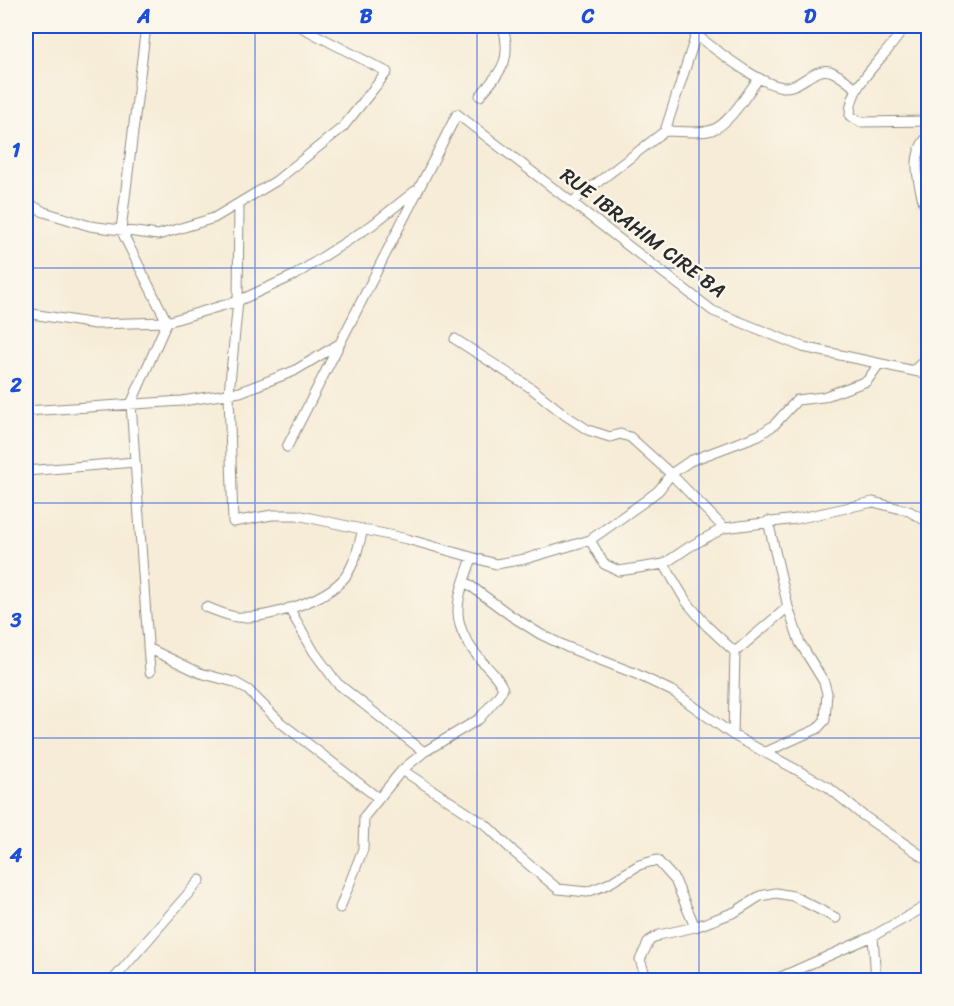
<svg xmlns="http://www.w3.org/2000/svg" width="954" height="1006" viewBox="0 0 954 1006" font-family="Sriracha,sans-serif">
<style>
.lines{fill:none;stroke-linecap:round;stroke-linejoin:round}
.street-casing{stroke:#908c81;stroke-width:11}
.street{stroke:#fff;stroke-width:9}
.grid{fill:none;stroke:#1d4ed8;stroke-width:1.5;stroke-opacity:0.55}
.labels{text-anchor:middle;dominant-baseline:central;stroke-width:4.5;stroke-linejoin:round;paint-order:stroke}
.street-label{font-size:20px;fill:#2b2b2b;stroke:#fbf7ec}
.neatline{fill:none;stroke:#1d4ed8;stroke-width:2}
.grid-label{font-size:20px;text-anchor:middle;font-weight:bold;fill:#1d4ed8}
</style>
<rect width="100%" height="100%" fill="#fbf7ec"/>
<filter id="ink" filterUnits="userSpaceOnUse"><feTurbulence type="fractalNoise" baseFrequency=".0167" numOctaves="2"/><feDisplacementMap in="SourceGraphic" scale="12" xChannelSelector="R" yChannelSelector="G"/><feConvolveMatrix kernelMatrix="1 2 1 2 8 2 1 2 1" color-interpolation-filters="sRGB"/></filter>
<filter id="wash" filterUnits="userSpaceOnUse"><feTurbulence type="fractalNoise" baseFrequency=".008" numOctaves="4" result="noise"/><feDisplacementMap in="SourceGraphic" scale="24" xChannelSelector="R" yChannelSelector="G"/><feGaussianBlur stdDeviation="1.35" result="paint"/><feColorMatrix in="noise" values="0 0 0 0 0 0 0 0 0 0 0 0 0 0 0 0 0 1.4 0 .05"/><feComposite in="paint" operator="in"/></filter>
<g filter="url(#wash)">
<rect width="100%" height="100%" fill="#f6ecd7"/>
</g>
<g filter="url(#ink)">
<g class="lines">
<defs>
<path id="street" d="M146,26l-25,204 46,92 -36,82 19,268
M694,26l2,9c21,15 62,49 87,52 17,2 30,-20 47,-16 9,3 19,12 27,18
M904,26c-14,30 -55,54 -54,90l11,6 67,-1
M480,96c22,-27 32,-34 23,-70
M665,131c13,0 36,3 47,-1 17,-5 36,-38 47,-52
M26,202l18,10 46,14 68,9 56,-17 62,-37 67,-54 44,-55 -88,-46
M572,202l93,-71 31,-96
M239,204l-1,97 -9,92 4,129 39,-7h25l110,24 89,25 29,-5 65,-19 55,-39 14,-11 12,-16 19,-13 69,-26 15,-10 23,-25 26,-3 44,-16 12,-17
M924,204c-6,-23 -14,-49 4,-68
M26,313l69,11 72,-2 71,-21 57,-26 77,-50 43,-34
M455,339l76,49 34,27 23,15 22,7 10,-3 10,3 41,37 53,54
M913,371l15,-14
M26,411l156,-10 58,-9 54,-21 45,-27
M287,447l170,-333 256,197 90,36 125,27
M26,471l109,-9
M590,540l14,24 15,7 45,-7 25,-17 35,-19 72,-9 77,-17 36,9 19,11
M928,541v6
M664,564l22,37 21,25 28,26 -2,83
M464,581l46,34 30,19 27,13 67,26 40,19 59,43 95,52 33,27 67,46
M206,607c9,3 21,9 31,10 30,2 89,-16 108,-40 10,-13 14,-32 18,-48
M289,608l25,44 23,31 87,69
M148,648l52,25 34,9 14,8 32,32 98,76
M735,652l53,-45
M766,752l51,-23 8,-9 2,-27 -3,-11 -24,-39 -12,-36 -20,-86
M402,770l84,55 29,28 43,36 29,3 21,-8 31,-19 18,-5 18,20 20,47
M340,908l23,-59 1,-32 38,-47 22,-18 55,-33 18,-21 6,-9c-4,-12 -15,-20 -23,-30 -33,-38 -23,-59 -8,-101
M873,936l3,44
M113,980l87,-100
M647,980l-7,-20 9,-19 10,-6 36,-8 40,-15 25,-16 16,-3 17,3 43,22
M774,980l99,-44 55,-31"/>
</defs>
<use href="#street" class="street-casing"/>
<use href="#street" class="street"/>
</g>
</g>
<path class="grid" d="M255,26v954M477,26v954M699,26v954M26,268h902M26,503h902M26,738h902"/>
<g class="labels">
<g class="street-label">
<text transform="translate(643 233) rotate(37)">RUE IBRAHIM CIRE BA</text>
</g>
</g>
<rect width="954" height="1006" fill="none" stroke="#fbf7ec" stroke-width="66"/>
<rect x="33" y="33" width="888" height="940" class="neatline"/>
<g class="grid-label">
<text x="144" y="23">A</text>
<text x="366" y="23">B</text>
<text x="588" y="23">C</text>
<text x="810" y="23">D</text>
<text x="16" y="157">1</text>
<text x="16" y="392">2</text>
<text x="16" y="627">3</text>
<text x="16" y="862">4</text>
</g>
</svg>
